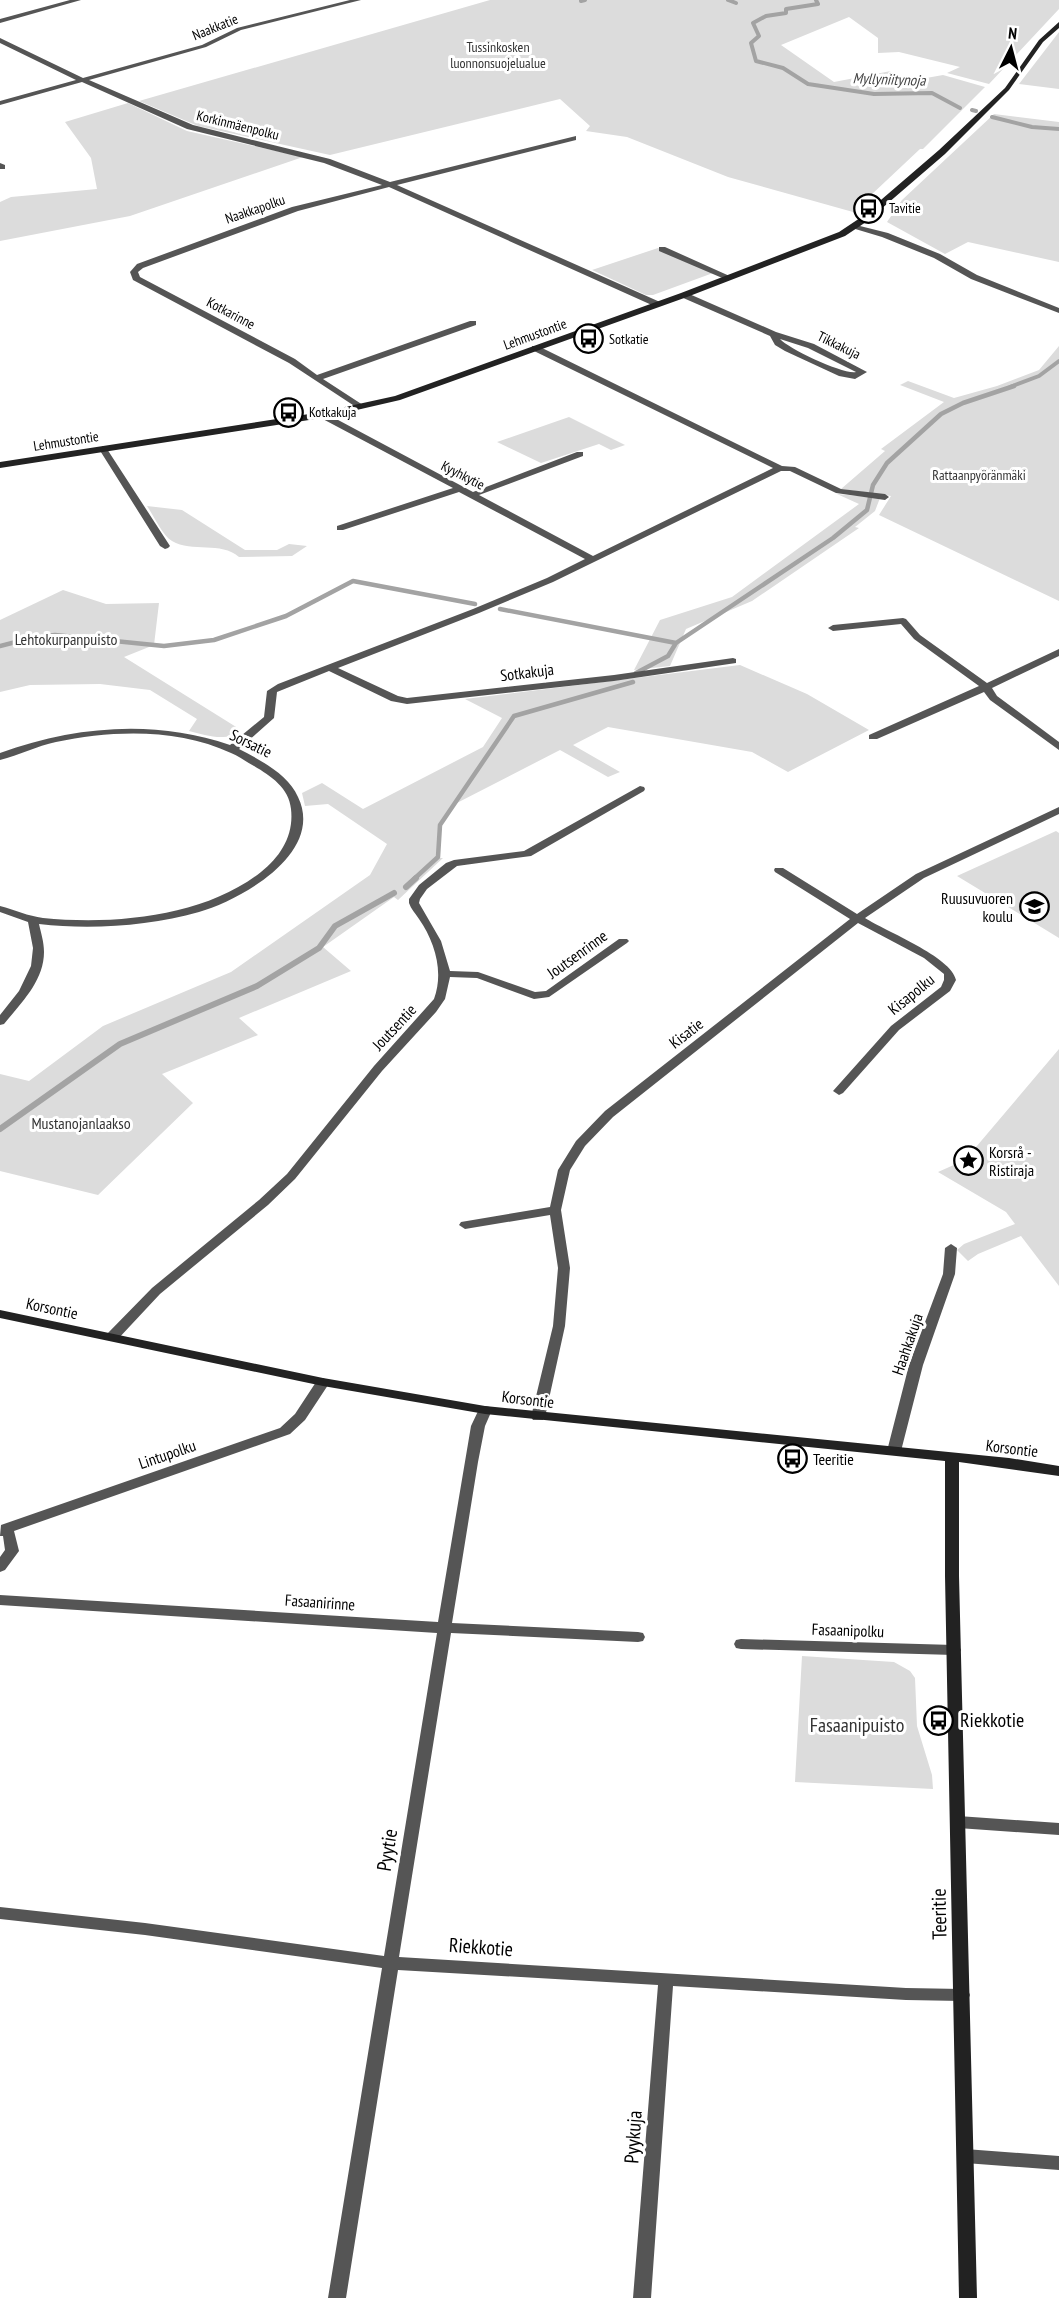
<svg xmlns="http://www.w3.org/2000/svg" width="1059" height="2298" viewBox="0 0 1059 2298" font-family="'PT Sans Narrow',sans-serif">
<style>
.green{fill:#dcdcdc}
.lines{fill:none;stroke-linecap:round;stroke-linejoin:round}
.stream-far2{stroke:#a3a3a3;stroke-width:4}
.stream-far1{stroke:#a3a3a3;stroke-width:4.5}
.stream{stroke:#a3a3a3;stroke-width:6}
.street{fill:#555;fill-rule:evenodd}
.secondary{fill:#222;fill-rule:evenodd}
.labels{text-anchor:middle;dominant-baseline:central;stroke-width:6;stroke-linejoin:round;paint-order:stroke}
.far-street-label{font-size:14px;fill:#000;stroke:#fff}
.far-park-label{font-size:14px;fill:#333;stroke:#fff}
.far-poi-label{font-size:14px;fill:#000;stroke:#fff;text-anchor:start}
.far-water-label{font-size:15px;font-style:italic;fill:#444;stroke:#fff}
.park-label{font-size:16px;fill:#333;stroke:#fff}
.street-label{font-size:16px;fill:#000;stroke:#fff}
.poi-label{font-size:16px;fill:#000;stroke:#fff;text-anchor:start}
.near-poi-label{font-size:20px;fill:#000;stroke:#fff;text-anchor:start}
.near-park-label{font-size:20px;fill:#333;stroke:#fff}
.near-street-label{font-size:20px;fill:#000;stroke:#fff}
</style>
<rect width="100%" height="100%" fill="#fff"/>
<path class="green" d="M490,0h569v9l-70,75 -42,-11 13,-6 -61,-15 -21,1v-15l-29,-21 -68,28 53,37 57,-11 13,11 39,-7 42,12 -62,62h-3l-67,63 -125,-35 -101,-40 -41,-6 4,-5 -30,-27 -230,56 -132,-29 -59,-25z
M1059,32v57l-40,-5z
M128,103l59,28 116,26 -173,59 -130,25v-39l11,-5 86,-8 -6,-31 -26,-36z
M994,114l65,8v140l-91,-20 -23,12 -58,-32 15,-22z
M658,248l55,25 -60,22h-7l-54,-25z
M1059,346v255l-180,-86 12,-19 -50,-7 44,-38 -4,-2 63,-47 -44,-17 8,-4 46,17 43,-12 42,-16z
M569,417l56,28 -14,5 -12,-6 -58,19 -44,-21z
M837,494l43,4 -5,13 -20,16 4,1 -107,73 -66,28 -16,37 -36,4 26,-50 72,-23 127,-93z
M147,506l35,4 63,40h32l12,-6 18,2 -15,10 -53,1c-18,-16 -47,-4 -67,-16 -10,-6 -18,-25 -25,-35z
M63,590l43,14 53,-1 -5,42 -30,12 117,73c-14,13 -35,5 -52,1l8,-12 -47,-29 -50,-6 -70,1 -30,7v-72z
M740,665l67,29 62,36 -81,42 -36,-20 -144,-25 -35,18 47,27 -12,5 -48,-27 -109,56 -12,19 -1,33h5l-45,42 -4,-3 -71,50 28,24 -112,47 19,17 -96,39 31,29 -95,92 -98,-24v-97l29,7 74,-55 128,-54 139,-97 17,-31 -59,-40 -23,2 -3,-13 20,-10 41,26 120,-62 19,-29 -37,-19z
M1056,831l3,2v105l-102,-62z
M1059,1049v237l-38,-50 -43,18 -10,7 -11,-11 7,-6 51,-20 -9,-12 -68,-40 27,-12z
M802,1656l92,6 16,9 5,7 2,48 15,49 1,14 -138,-7z"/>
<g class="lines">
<path class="stream-far2" d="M728,0l8,3
M816,0l2,4 -32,5v4l-20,3 -13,7 6,13 -8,7 5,18 27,7 25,16 66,10 58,-1 28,15
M581,1l4,-1
M972,110l4,1
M992,117l40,10 27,2
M1010,387l29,-11 20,-15"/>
<path class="stream-far1" d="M500,609l176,34
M0,646l35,-9 20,-2 109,11 50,-6 72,-24 67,-35 122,23
M636,673l32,-17 8,-13 157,-105 34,-28 6,-25 14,-22 54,-49 22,-11 51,-17
M414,879l24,-22 2,-32 74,-109 119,-34"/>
<path class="stream" d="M406,887l10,-9
M0,1129l120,-85 137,-58 62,-38 16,-22 59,-33"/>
<path class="street" d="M70,0h11l-81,23v-4z
M350,0h11l-120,30 -35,17 -117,33 104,45 137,34 60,23 186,-46v4l-179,45 263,117v4h-6l-265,-119 -91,24 -155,57 -5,4 2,5 155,82 22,16 153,-54h6v4l-153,54 43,28 -7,2 -70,-46 -156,-83 -3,-8 7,-8 155,-57 90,-22 -58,-22 -137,-34 -105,-47 -82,23v-4l76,-21 -76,-37v-5l83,40 119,-33 35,-17z
M0,163l5,2v4h-5z
M852,224l36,9 52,21 37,21 82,33v5l-88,-34 -37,-21 -52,-21 -30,-9z
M659,247h6l69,31 -7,2 -68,-29z
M681,293h6l89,39 38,12 53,28 -12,7 -16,-3 -54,-25 -10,-6 -5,-9 -89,-39zM780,339l28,9 48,24c-12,3 -67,-23 -76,-33z
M532,346h6l244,120 13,1 46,22 44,5 4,3 -4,3 -49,-7 -46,-22h-9l-228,111 -74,31 -141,55 60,28 9,2 207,-23 119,-17 3,1v4l-122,18 -207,23 -16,-3 -62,-30 -52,21 -3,26 -35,31c21,11 49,25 59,48 27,56 -57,103 -99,115 -50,14 -108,18 -160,12 2,9 5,18 5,28 0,29 -23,51 -40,72l-4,1v-10l19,-24 12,-25 2,-18 -5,-26 -28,-10v-6c15,4 28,10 43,12 71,7 161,-1 218,-46 20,-16 33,-37 30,-63 -2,-21 -20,-33 -37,-43 -8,-4 -15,-10 -23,-13 -53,-25 -119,-23 -175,-11 -19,4 -37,13 -56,18v-7c75,-27 154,-34 230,-8l34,-28 3,-26 11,-7 195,-75 74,-31 38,-19 -126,-67 -116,38h-6v-4l116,-38 -134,-71v-4h6l148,79 104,-40h6v4l-104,39 114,61 180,-88 -241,-118z
M103,446l4,3 63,97 -2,2 -3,1 -5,-3 -61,-97z
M903,618l3,1 14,16 67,48 72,-34v7l-67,32 5,8 62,46v8l-69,-50 -6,-8 -107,47h-8v-4l110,-49 -65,-47 -13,-15 -68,7 -5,-3 5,-3z
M640,786l4,1 1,2 -1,2 -113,65 -74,10 -30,23 -7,10 -1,4 22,38 9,30 28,1 57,20 11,-1 73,-52h8l2,2 -2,2 -78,54 -15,2 -57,-21 -27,-1 -5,22 -9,13 -54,59 -87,108 -27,26 -108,89 -43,46h-10l-1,-3 1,-3 45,-46 107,-88 28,-26 87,-108 60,-67c10,-27 1,-57 -15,-80 -4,-6 -8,-10 -10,-16v-4l10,-14 27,-22 8,-3 70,-9z
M1059,807v7l-135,64 -59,40c20,13 87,39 91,62l-6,11 -51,39 -56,63 -4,2 -6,-4 58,-65 50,-39 3,-7v-6l-20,-16 -66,-35 -245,194 -28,29 -15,24 -9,40 9,58 -5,58 -20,91 -2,3h-10l-2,-3 22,-91 5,-58 -8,-53 -85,14 -6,-4 2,-3 89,-15 8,-37 18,-29 29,-30 245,-192 -75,-47 -1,-2 1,-2h8l74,46 59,-40z
M951,1244l6,4 -2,26 -32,91 -22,86 -2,3h-10l-2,-3 22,-86 34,-91 2,-26z
M323,1378l7,4 -25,38 -15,14 -276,97 5,20 -14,19 -5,2v-15l5,-7 -2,-14h-3l1,-11 279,-97 15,-14 23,-35z
M485,1406l5,1 2,3 -7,16 -7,36 -26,161 186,9 5,1 2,4 -2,4 -5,1 -187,-9 -52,324 507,31 56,1 6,1 2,5 -2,5 -6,1 -56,-1 -233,-14 -22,312h-18l25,-313 -260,-15 -52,328h-18l54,-330 -237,-33 -145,-16v-12l145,16 239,33 53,-323 -437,-28v-10l438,27 33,-196 9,-19z
M741,1639l213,6 5,1 2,4 -2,4 -5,1 -213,-6 -5,-1 -2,-4 2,-4z
M958,1816l101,7v12l-101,-7 -5,-2 -3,-4 3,-4z
M965,2149l94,7v14l-94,-7 -6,-2 -2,-5 2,-5z"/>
<path class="secondary" d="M1059,22v6l-16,14 -34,48 -64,64 -79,68 -21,14 -158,61 -287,103 -78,18 -322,50v-6l322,-50 73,-16 286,-103 158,-61 21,-14 79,-68 66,-62 34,-48z
M0,1310l323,68 162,28 524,52 50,8v10l-100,-14v114l18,722h-18l-14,-722v-115l-460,-47 -162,-28 -323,-68z"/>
</g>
<defs>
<symbol id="bus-ring" viewBox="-11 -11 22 22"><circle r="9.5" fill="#fff" stroke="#000" stroke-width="1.5"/><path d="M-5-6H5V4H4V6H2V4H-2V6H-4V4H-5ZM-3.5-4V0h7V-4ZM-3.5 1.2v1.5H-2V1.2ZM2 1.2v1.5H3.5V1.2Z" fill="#000"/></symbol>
<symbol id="school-ring" viewBox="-11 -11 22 22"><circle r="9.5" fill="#fff" stroke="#000" stroke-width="1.5"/><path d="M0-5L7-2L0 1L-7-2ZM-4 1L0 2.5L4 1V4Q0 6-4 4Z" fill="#000"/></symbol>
<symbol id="sight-ring" viewBox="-11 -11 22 22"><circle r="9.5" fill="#fff" stroke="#000" stroke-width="1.5"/><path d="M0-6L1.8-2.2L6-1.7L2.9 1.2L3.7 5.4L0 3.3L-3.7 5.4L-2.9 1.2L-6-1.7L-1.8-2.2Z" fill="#000"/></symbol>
</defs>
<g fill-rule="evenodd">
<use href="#bus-ring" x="852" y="192" width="33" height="33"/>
<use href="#bus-ring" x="572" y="322" width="33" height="33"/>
<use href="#bus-ring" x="272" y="396" width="33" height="33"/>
<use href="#school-ring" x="1018" y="890" width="33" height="33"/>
<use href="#sight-ring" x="952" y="1144" width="33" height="33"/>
<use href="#bus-ring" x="776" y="1442" width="33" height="33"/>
<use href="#bus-ring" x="922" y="1704" width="33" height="33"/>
</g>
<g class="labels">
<g class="far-street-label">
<text transform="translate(215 27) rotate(-22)">Naakkatie</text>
<text transform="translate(238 125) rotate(14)">Korkinmäenpolku</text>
<text transform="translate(255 209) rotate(-19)">Naakkapolku</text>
<text transform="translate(231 313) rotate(28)">Kotkarinne</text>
<text transform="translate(535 334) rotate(-20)">Lehmustontie</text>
<text transform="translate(839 345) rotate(26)">Tikkakuja</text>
<text transform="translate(66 441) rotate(-9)">Lehmustontie</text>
<text transform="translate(463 475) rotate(27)">Kyyhkytie</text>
</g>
<g class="far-park-label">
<text x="498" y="47">Tussinkosken<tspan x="498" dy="16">luonnonsuojelualue</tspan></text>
<text x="979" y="475">Rattaanpyöränmäki</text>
</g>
<g class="far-poi-label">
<text x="889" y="208">Tavitie</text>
<text x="609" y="339">Sotkatie</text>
<text x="309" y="412">Kotkakuja</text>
</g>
<g class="far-water-label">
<text transform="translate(889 79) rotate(2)">Myllyniitynoja</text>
</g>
<g class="park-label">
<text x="66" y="639">Lehtokurpanpuisto</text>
<text x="81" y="1123">Mustanojanlaakso</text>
</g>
<g class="street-label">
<text transform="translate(527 672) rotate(-7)">Sotkakuja</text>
<text transform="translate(251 743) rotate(26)">Sorsatie</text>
<text transform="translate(577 954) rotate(-36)">Joutsenrinne</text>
<text transform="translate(911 994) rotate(-39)">Kisapolku</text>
<text transform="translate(394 1027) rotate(-47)">Joutsentie</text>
<text transform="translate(686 1033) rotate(-38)">Kisatie</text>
<text transform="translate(52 1308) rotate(12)">Korsontie</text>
<text transform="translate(907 1344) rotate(-71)">Haahkakuja</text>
<text transform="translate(528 1399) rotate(7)">Korsontie</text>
<text transform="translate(1012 1448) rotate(7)">Korsontie</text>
<text transform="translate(167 1454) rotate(-19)">Lintupolku</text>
<text transform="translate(320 1602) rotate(4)">Fasaanirinne</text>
<text transform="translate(848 1630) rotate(2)">Fasaanipolku</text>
</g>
<g class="poi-label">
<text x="1013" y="898" text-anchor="end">Ruusuvuoren<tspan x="1013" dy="18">koulu</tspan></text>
<text x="989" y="1152">Korsrå -<tspan x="989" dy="18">Ristiraja</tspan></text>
<text x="813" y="1459">Teeritie</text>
</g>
<g class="near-poi-label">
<text x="960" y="1720">Riekkotie</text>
</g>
<g class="near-park-label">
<text x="857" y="1725">Fasaanipuisto</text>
</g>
<g class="near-street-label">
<text transform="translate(387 1850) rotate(-81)">Pyytie</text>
<text transform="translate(939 1914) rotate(-91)">Teeritie</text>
<text transform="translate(481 1947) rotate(4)">Riekkotie</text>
<text transform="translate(633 2137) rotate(-86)">Pyykuja</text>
</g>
</g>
<g transform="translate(1011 48) rotate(6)" stroke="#ffffff" stroke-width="4.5" paint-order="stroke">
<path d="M0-4.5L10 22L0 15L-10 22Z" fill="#000000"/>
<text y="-9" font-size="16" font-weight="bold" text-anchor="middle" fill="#000000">N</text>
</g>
</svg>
